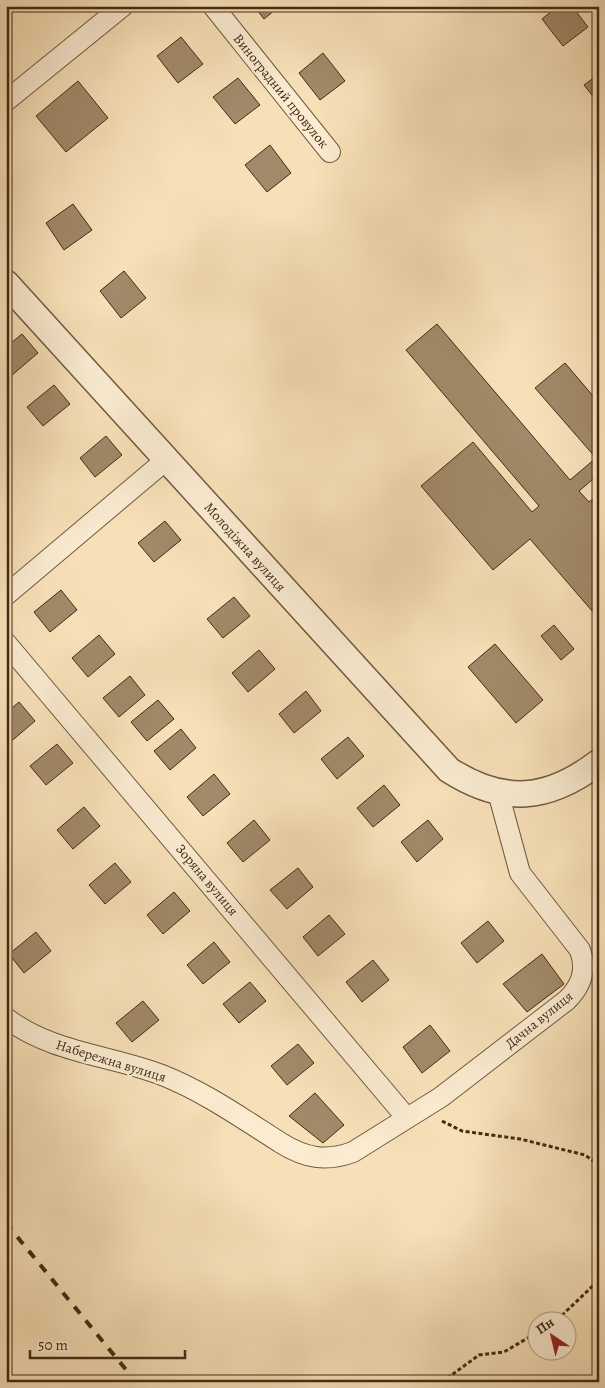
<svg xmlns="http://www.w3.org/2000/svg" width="605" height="1388" viewBox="0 0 605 1388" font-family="Alegreya,serif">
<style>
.building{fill:#a18969;stroke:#442a14}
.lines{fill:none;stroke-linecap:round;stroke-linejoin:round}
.minor-casing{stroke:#71583d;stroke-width:22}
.tertiary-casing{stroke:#71583d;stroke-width:28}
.path{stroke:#442a14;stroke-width:3;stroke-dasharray:4 2.5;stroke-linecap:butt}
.minor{stroke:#faebd1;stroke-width:20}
.tertiary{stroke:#faebd1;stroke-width:25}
.rail{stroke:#442a14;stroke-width:4;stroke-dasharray:9 9;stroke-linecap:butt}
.labels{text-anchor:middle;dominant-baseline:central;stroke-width:4.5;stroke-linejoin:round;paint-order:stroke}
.street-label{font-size:14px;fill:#442a14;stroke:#faebd1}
</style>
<rect width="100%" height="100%" fill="#f7e0b8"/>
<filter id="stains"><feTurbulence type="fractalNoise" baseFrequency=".004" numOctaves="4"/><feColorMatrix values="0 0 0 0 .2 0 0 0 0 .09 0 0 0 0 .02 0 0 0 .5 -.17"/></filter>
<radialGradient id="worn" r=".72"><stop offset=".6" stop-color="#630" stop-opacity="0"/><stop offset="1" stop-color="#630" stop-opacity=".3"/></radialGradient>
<path class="building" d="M254,6h26l-16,13z
M558,6h14l16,21 -25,19 -21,-27z
M181,37l22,27 -25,19 -21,-27z
M323,53l22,28 -25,19 -21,-27z
M599,74v30l-15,-19z
M238,78l22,27 -25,19 -22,-27z
M78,81l30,37 -42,34 -30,-36z
M270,145l21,28 -24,19 -22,-27z
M73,204l19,26 -28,20 -18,-27z
M124,271l22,27 -25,20 -21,-27z
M437,324l133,156 26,-22 -61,-70 30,-25 34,40v71l-20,17 10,11 8,-6 2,3v120l-69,-80 -37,31 -72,-84 52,-44 59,70 7,-6 -133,-156z
M22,334l16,19 -27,23 -5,-6v-23z
M54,385l16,19 -27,22 -16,-19z
M106,436l16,19 -27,22 -15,-19z
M165,521l16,19 -27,22 -16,-19z
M61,590l16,20 -27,22 -16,-20z
M234,597l16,19 -27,22 -16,-19z
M554,625l20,24 -13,11 -20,-24z
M99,635l16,19 -27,23 -16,-19z
M495,644l48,56 -27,23 -48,-56z
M259,650l16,19 -27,23 -16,-19z
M130,676l15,19 -26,22 -16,-19z
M306,691l15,20 -27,22 -15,-19z
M158,700l16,19 -27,22 -16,-19z
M19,702l16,19 -27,23 -2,-31z
M181,729l15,19 -26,22 -16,-19z
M348,737l16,19 -27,23 -16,-20z
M57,744l16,19 -27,22 -16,-19z
M214,774l16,20 -27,22 -16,-19z
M384,785l16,20 -27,22 -16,-19z
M84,807l16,19 -27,23 -16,-19z
M254,820l16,20 -27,22 -16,-19z
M428,820l15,19 -26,23 -16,-20z
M115,863l16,19 -26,22 -16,-19z
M298,868l15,19 -26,22 -17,-19z
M174,892l16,19 -27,23 -16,-19z
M329,915l16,19 -27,22 -15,-19z
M488,921l16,20 -27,22 -16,-20z
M36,932l15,19 -27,22 -15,-19z
M214,942l16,20 -27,22 -16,-19z
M542,954l22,30 -37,28 -24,-28z
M373,960l16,20 -27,22 -16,-20z
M250,982l16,19 -27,22 -16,-19z
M143,1001l16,19 -27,22 -16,-19z
M430,1025l20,26 -28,22 -19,-26z
M298,1044l16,19 -27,22 -16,-19z
M315,1093l29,32 -21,18 -34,-27z"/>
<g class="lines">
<defs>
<path id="minor" d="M213,6l117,146
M6,101l117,-95
M6,595l160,-135
M6,643l400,474
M6,1018c46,35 104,37 156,57 43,17 81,44 119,68 24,15 45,19 72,9l88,-55 126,-97c15,-15 20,-30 13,-50l-60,-77 -22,-81"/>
<path id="tertiary" d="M6,283l443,487c55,35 99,31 150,-8"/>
</defs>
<use href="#minor" class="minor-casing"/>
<use href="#tertiary" class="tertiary-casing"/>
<path class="path" d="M442,1121l20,10 58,8 65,16 14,10
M557,1320l42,-40
M442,1382l37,-27 25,-3 34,-20"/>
<use href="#minor" class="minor"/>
<use href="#tertiary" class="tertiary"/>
<path class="rail" d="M6,1223l130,159"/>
</g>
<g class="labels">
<g class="street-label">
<text transform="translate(281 91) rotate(51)">Виноградний провулок</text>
<text transform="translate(245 547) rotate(48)">Молодіжна вулиця</text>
<text transform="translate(207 880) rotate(50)">Зоряна вулиця</text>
<text transform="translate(539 1020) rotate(-39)">Дачна вулиця</text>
<text transform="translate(111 1061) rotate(17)">Набережна вулиця</text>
</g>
</g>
<rect width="605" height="1388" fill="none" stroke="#f7e0b8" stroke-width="25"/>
<rect x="8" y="8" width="590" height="1373" fill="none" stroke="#442a14" stroke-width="2.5"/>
<rect x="12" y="12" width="580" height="1363" fill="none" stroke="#442a14"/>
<g transform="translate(552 1336) rotate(325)"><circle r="24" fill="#faebd1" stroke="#b19e85"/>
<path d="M0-4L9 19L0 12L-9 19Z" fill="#8f2418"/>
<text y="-8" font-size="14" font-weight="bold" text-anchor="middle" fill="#442a14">Пн</text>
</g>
<path d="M30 1350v8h155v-8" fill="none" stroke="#442a14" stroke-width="2.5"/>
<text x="38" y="1350" font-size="15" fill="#442a14" stroke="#faebd1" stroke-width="4" paint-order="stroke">50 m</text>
<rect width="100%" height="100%" filter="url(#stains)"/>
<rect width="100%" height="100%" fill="url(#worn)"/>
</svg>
